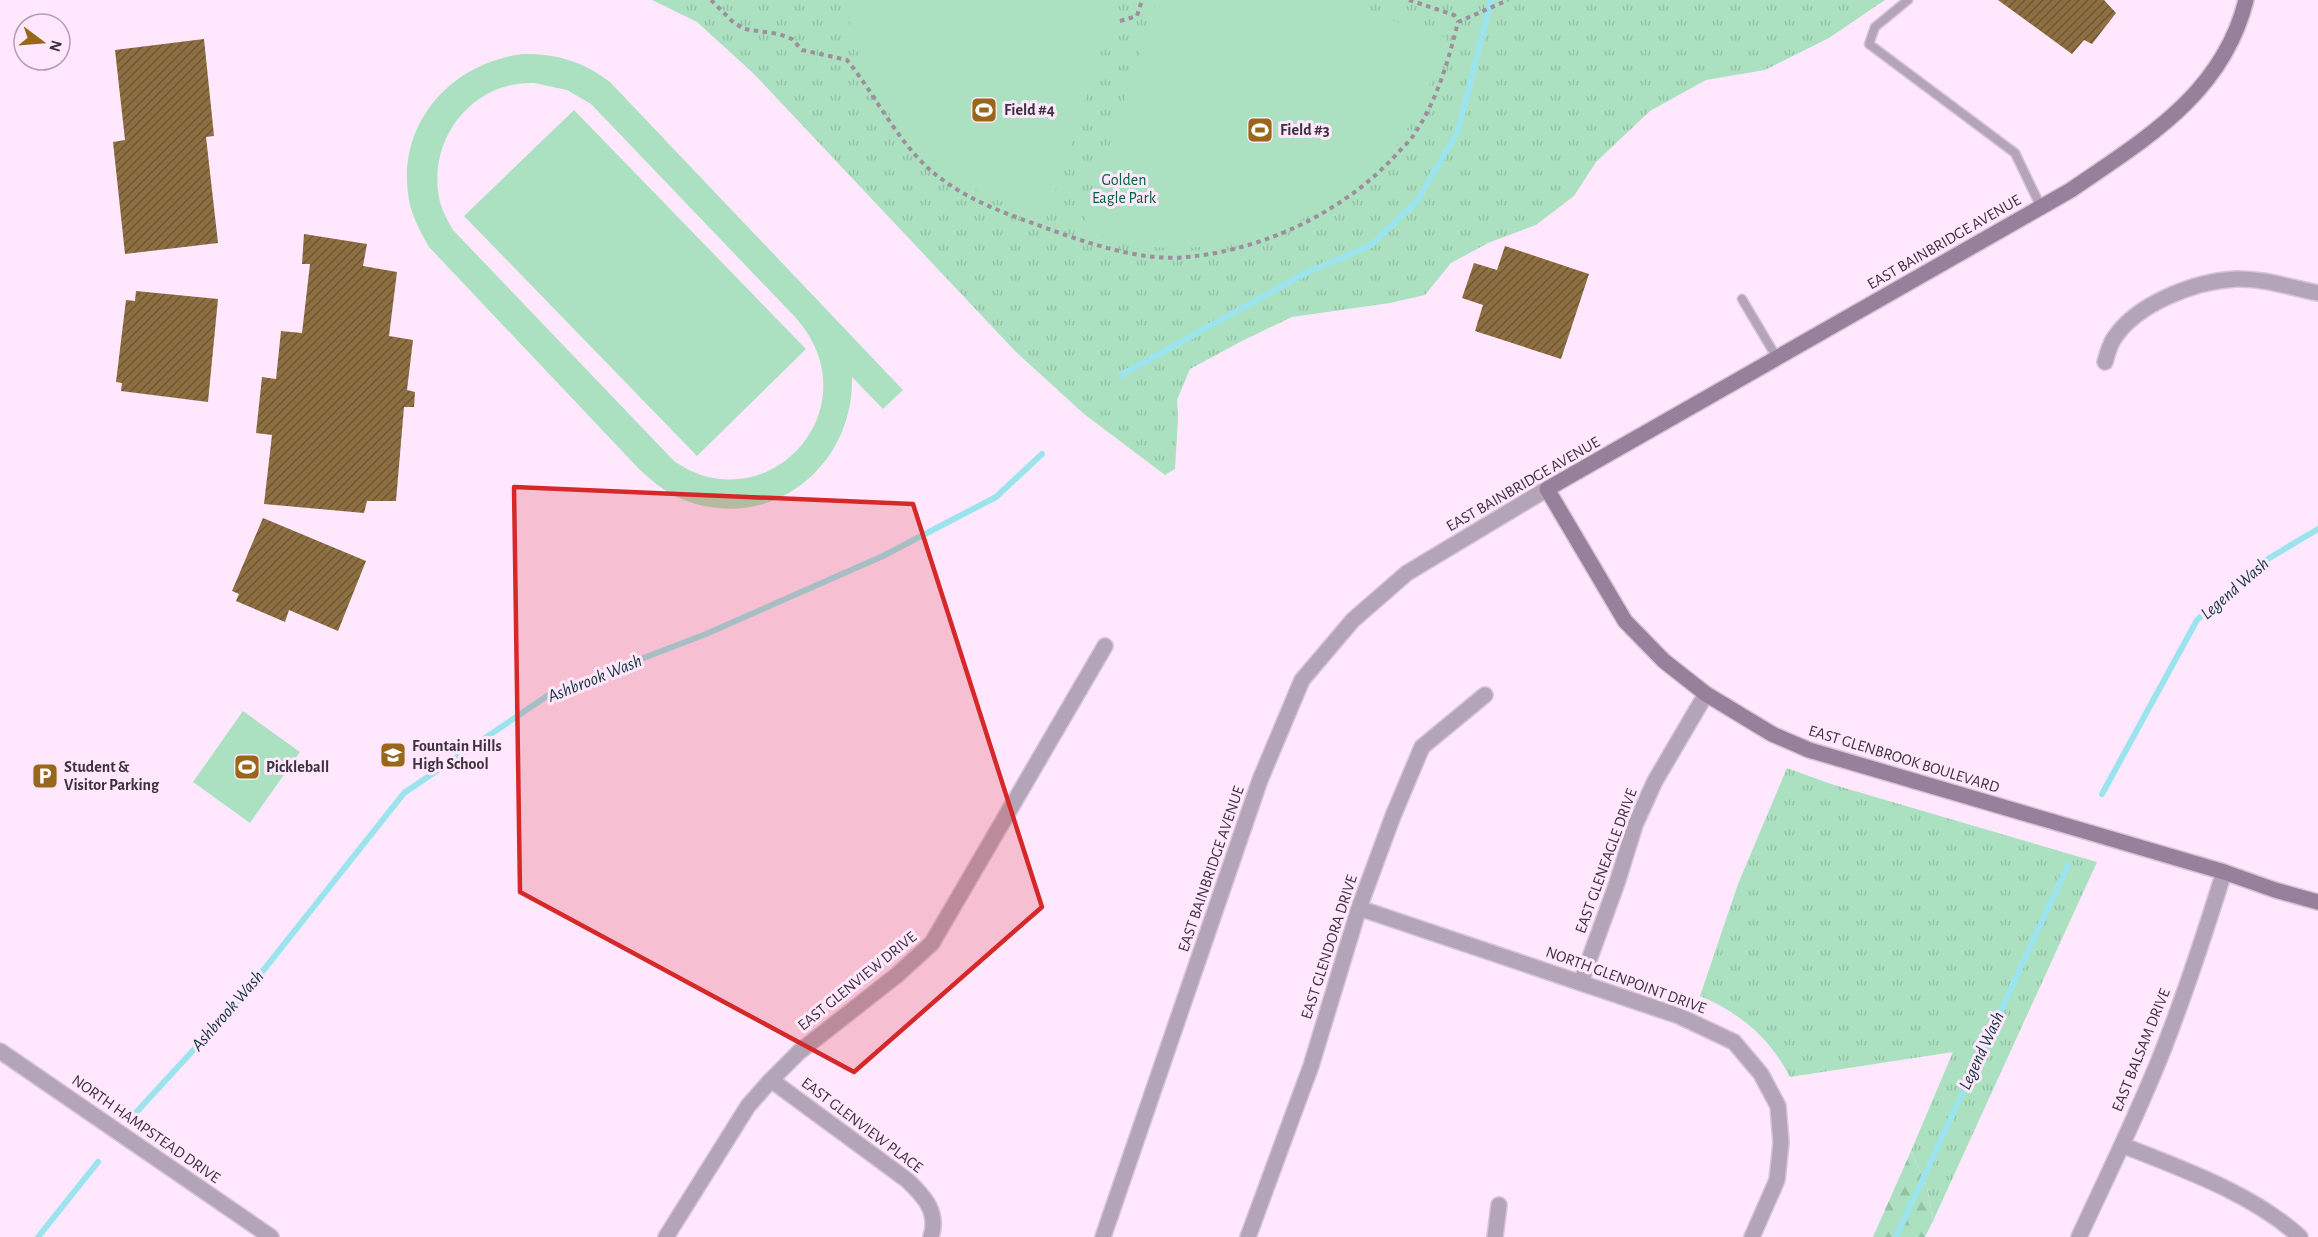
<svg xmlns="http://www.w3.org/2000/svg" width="2318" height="1237" viewBox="0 0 2318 1237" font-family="'Alegreya Sans',sans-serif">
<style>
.grass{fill:url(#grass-tufts)}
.forest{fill:url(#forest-firs)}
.garden{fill:#abe1c0;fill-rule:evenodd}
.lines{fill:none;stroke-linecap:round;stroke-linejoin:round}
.stream{stroke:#9ce4ed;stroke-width:6}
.building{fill:url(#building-hatch)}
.lane-casing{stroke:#d8c3d6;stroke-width:11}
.street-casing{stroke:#d8c3d6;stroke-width:18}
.secondary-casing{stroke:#d8c3d6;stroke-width:18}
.path{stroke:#9f8e9e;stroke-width:4;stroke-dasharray:4.5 4.5;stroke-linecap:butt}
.lane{stroke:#b4a4b8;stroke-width:8}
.street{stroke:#b4a4b8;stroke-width:15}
.secondary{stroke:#96809c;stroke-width:15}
.marked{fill:#d62828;fill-opacity:0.2;stroke:#d62828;stroke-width:4.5;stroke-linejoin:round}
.labels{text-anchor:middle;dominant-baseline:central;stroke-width:6;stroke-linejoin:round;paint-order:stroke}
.poi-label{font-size:16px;font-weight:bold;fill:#3d323c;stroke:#ffe7fd;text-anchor:start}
.park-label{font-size:16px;fill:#00623a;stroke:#ffe7fd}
.street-label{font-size:16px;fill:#3d323c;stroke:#ffe7fd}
.water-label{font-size:18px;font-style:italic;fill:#103438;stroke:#ffe7fd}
</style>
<defs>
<pattern id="grass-tufts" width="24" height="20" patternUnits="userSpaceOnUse" patternTransform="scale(1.5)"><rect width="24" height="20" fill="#abe1c0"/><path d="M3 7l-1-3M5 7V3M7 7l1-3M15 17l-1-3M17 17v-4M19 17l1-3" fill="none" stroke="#94c2a6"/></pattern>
<pattern id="forest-firs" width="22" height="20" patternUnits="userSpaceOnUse" patternTransform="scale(1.5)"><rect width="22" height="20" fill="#abe1c0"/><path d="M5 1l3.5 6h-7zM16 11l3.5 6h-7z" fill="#94c2a6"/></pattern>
<pattern id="building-hatch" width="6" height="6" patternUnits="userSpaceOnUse" patternTransform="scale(1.5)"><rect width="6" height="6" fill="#8d6f42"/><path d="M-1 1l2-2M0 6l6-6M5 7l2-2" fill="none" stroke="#6e5736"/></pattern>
</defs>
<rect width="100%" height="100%" fill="#ffe7fd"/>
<path class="grass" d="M652,0h1233l-56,38 -64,32 -59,10 -56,31 -54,51 -22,34 -38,29 -48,18 -37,20 -26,32 -35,8 -98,14 -50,24 -52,28 -13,31 1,19 -3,50 -10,6 -81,-61 -69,-63 -261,-277 -57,-52z
M1787,768l44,16 266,78 -164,359 -6,-34 -16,-36 42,-99 -163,25c-20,-39 -50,-64 -90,-81l38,-112z"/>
<path class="forest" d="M1911,1151l16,36 6,34 -8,16h-52z"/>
<path class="garden" d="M846,0h272l-72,218c-22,-8 -44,-15 -65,-26 -73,-37 -126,-109 -135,-192z
M1157,0h175l115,38c-13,39 -30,81 -56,115 -7,10 -16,17 -26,25 -58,50 -136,75 -212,69 -25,-2 -48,-11 -71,-19z
M523,54c32,-1 62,8 87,28l293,308 -20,19 -31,-32c2,94 -88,161 -177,119 -14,-7 -25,-17 -36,-27l-210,-222c-8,-14 -15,-27 -19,-42 -17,-77 38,-142 113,-151zM534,83l33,7 24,14 204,213c81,90 -28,209 -121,144l-221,-231c-6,-11 -12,-21 -14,-33 -11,-59 34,-116 95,-114z
M574,110l232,239 -109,107 -233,-240z
M243,711l57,41 -50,71 -57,-41z"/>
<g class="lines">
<path class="stream" d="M1121,375l183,-101 67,-29 46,-44 41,-70 33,-131
M2102,794l95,-174 64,-57 57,-34
M131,1118l112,-122 161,-203 146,-99 156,-60 177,-78 113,-59 46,-43
M38,1237l60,-75
M1896,1237l172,-372"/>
</g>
<path class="building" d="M1998,0h106l12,13 -24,31 -8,-4 -12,14z
M204,39l10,97 -8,1 12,106 -93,11 -12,-112 12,-2 -10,-90z
M304,234l63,10 -4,22 34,6 -8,64 24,4 -6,50 8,2 -1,15h-10l-8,94h-29l-3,12 -100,-9 8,-69 -16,-2 6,-56 14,2 5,-48 21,2 8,-69h-8z
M1505,246l84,28 -28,85 -86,-28 8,-26 -21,-7 12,-35 23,7z
M136,291l82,8 -10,103 -87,-11 1,-8 -6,-1 10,-82 9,1z
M263,518l103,43 -28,70 -49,-21 -4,12 -49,-21 3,-7 -7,-3z"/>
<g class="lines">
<defs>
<path id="lane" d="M1908,0l-33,27 -6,17 146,109 26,54
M1742,299l35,59"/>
<path id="street" d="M2105,362c2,-7 4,-15 8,-22 22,-36 82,-59 123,-61 28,-1 56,9 82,14
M1359,908l320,108 55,26 27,32 17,32 3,37 -4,37 -25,57
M1581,982l36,-99 18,-58 20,-44 51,-87
M0,1051l271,186
M771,1080l136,100c17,16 32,32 24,57
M2122,1145c60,24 130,48 178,92
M666,1237l82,-131 23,-26 28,-28 98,-77 35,-32 173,-297
M1103,1237l157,-457 42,-100 51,-60 54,-47 140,-84
M1248,1237l63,-171 48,-158 34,-92 29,-69 63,-52
M1495,1237l4,-32
M2079,1237c29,-63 61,-127 86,-192 22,-57 41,-115 59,-173"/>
<path id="secondary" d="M2246,0c-23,94 -101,139 -175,190l-524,299 78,132 39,40 42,33 66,40 37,16 415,122 51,18 43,12"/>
</defs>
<use href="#lane" class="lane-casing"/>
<use href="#street" class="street-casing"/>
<use href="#secondary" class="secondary-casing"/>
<path class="path" d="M711,0l21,21 12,8 35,5 13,5 10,11 45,10c31,38 55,92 96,120 31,23 67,35 103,48 41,15 96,34 141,29 77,-7 156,-45 208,-101 6,-7 13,-13 18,-20 24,-35 35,-74 45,-114l50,-22
M1409,0l45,15 4,7
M1120,21l17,-5 5,-16"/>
<use href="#lane" class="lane"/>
<use href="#street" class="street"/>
<use href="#secondary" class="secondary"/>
</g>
<path class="marked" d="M514,487l399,17 129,403 -188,165 -334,-180z"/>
<defs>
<symbol id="stadium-square" viewBox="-11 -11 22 22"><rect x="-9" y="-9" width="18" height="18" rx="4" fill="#986719" stroke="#ffe7fd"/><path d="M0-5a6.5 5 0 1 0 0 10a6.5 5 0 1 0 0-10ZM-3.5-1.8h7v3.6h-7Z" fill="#fff"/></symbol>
<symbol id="school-square" viewBox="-11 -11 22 22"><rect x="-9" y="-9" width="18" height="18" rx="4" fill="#986719" stroke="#ffe7fd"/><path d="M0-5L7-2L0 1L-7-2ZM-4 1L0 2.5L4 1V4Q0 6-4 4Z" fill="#fff"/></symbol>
<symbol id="parking-square" viewBox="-11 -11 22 22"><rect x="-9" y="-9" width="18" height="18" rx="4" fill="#986719" stroke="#ffe7fd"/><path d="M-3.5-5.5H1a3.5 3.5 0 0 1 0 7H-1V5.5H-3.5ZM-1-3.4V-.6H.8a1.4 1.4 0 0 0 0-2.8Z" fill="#fff"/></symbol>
</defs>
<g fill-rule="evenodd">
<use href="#stadium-square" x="969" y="95" width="30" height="30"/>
<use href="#stadium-square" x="1245" y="115" width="30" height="30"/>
<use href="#school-square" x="378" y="740" width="30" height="30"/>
<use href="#stadium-square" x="232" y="752" width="30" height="30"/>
<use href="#parking-square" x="30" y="761" width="30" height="30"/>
</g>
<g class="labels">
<g class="poi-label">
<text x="1004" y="110">Field #4</text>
<text x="1280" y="130">Field #3</text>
<text x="412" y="746">Fountain Hills<tspan x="412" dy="18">High School</tspan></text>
<text x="64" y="767">Student &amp;<tspan x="64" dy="18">Visitor Parking</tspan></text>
<text x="266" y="767">Pickleball</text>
</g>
<g class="park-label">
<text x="1124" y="180">Golden<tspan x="1124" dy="18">Eagle Park</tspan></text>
</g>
<g class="street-label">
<text transform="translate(1944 242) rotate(-30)">EAST BAINBRIDGE AVENUE</text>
<text transform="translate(1523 484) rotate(-30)">EAST BAINBRIDGE AVENUE</text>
<text transform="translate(1904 759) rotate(17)">EAST GLENBROOK BOULEVARD</text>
<text transform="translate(1606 861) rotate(-70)">EAST GLENEAGLE DRIVE</text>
<text transform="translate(1211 869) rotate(-71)">EAST BAINBRIDGE AVENUE</text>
<text transform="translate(1329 947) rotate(-72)">EAST GLENDORA DRIVE</text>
<text transform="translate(1626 980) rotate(20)">NORTH GLENPOINT DRIVE</text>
<text transform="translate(857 981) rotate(-39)">EAST GLENVIEW DRIVE</text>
<text transform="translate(2141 1050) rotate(-68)">EAST BALSAM DRIVE</text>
<text transform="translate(862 1125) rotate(37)">EAST GLENVIEW PLACE</text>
<text transform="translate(146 1129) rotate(35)">NORTH HAMPSTEAD DRIVE</text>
</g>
<g class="water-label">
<text transform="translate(2235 589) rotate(-41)">Legend Wash</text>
<text transform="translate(595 679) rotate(-22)">Ashbrook Wash</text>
<text transform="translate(228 1011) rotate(-49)">Ashbrook Wash</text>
<text transform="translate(1982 1051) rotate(-65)">Legend Wash</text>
</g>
</g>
<g transform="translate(42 42) rotate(106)"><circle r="28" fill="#ffe7fd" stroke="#b19fb0" stroke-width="1.5"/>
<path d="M0-4.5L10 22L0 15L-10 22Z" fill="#986719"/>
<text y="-9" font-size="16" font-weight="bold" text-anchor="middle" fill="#3d323c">N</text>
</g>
</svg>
